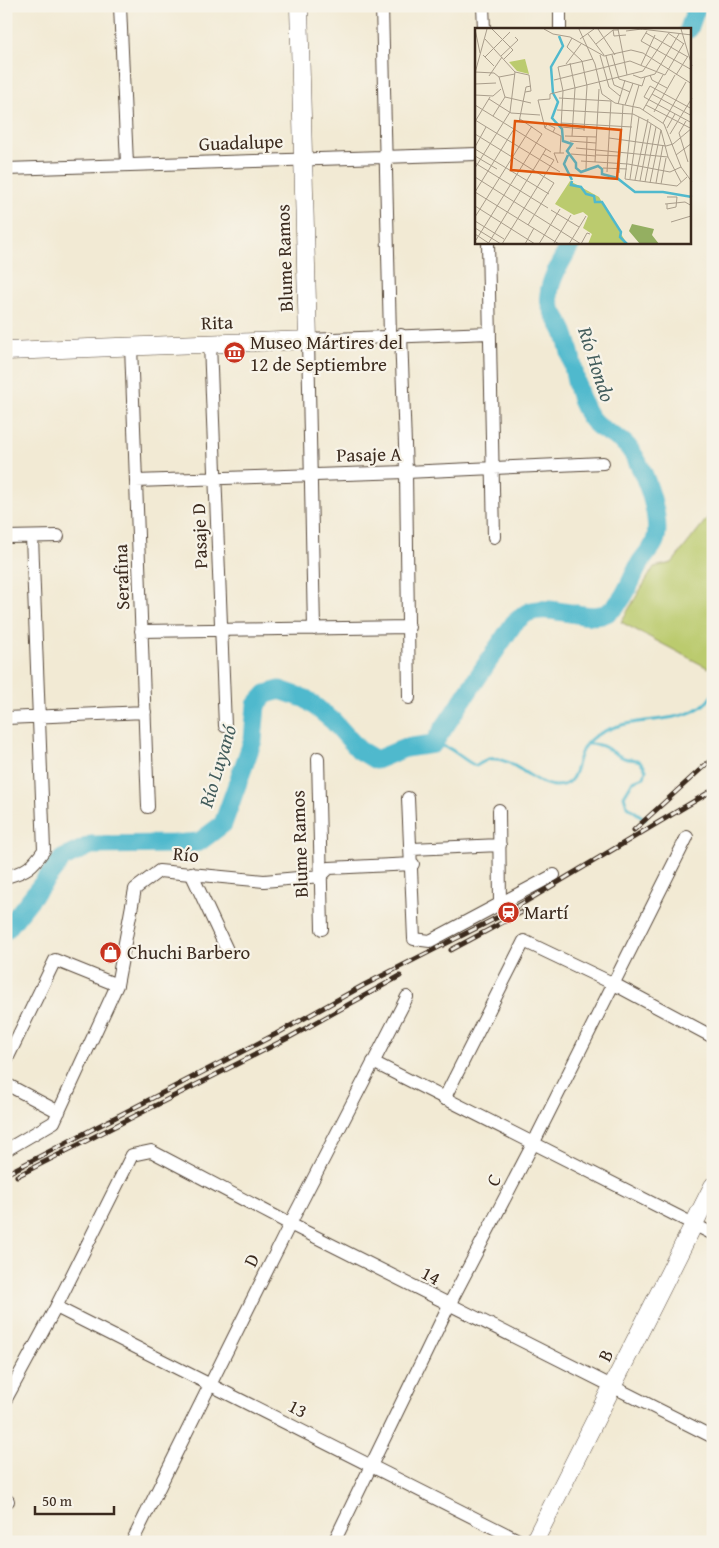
<svg xmlns="http://www.w3.org/2000/svg" width="719" height="1548" viewBox="0 0 719 1548" font-family="'Gentium Book Plus',serif">
<style>
.green{fill:#bbcb6e;stroke:#7b7a46}
.lines{fill:none;stroke-linecap:round;stroke-linejoin:round}
.stream{stroke:#50b9cd;stroke-width:3}
.river{stroke:#50b9cd;stroke-width:19}
.street-casing{stroke:#564739;stroke-width:14}
.secondary-casing{stroke:#564739;stroke-width:19}
.street{stroke:#fff;stroke-width:12}
.secondary{stroke:#fff;stroke-width:18}
.rail-casing{stroke:#3b2a1e;stroke-width:5}
.rail{stroke:#f7f3e8;stroke-width:3;stroke-dasharray:9;stroke-linecap:butt}
.labels{text-anchor:middle;dominant-baseline:central;stroke-width:4.5;stroke-linejoin:round;paint-order:stroke}
.street-label{font-size:19px;fill:#3b2a1e;stroke:#f7f3e8}
.poi-label{font-size:19px;fill:#3b2a1e;stroke:#f7f3e8;text-anchor:start}
.water-label{font-size:20px;font-style:italic;fill:#425c5b;stroke:#f7f3e8}
.inset-river{fill:none;stroke:#50b9cd;stroke-width:2.5}
.inset-road{fill:none;stroke:#a99d8b;stroke-width:1}
.view{fill:#df570d;fill-opacity:0.15;stroke:#df570d;stroke-width:2.5}
.inset-edge{fill:none;stroke:#3b2a1e;stroke-width:2.5}
</style>
<rect width="100%" height="100%" fill="#f7f3e8"/>
<filter id="ink" filterUnits="userSpaceOnUse"><feTurbulence type="fractalNoise" baseFrequency=".02" numOctaves="2"/><feDisplacementMap in="SourceGraphic" scale="10" xChannelSelector="R" yChannelSelector="G"/><feConvolveMatrix kernelMatrix="1 2 1 2 8 2 1 2 1" color-interpolation-filters="sRGB"/></filter>
<filter id="wash" filterUnits="userSpaceOnUse"><feTurbulence type="fractalNoise" baseFrequency=".0096" numOctaves="4" result="noise"/><feDisplacementMap in="SourceGraphic" scale="20" xChannelSelector="R" yChannelSelector="G"/><feGaussianBlur stdDeviation="1.12" result="paint"/><feColorMatrix in="noise" values="0 0 0 0 0 0 0 0 0 0 0 0 0 0 0 0 0 1.4 0 .05"/><feComposite in="paint" operator="in"/></filter>
<g filter="url(#wash)">
<rect width="100%" height="100%" fill="#f2ead4"/>
<path class="green" d="M713,511v153l-5,4 -87,-46 33,-55 18,-4z"/>
<g class="lines">
<path class="stream" d="M433,744c19,1 26,14 43,22 4,-2 9,-6 13,-7 22,-4 45,27 67,27 24,0 18,-25 28,-39 6,-10 18,-15 28,-19 31,-13 81,-1 101,-34
M587,744c20,-1 21,8 37,14 12,4 14,-3 22,12l-2,7 -11,4 -9,15 3,10 18,13"/>
<path class="river" d="M689,29l8,-23
M6,930l56,-71 29,-14 83,-1 25,-2 24,-18 30,-84 3,-35 10,-11 14,-4 26,9 27,22 26,29 17,10 29,-12 28,-4 81,-121c4,-3 10,-9 15,-11 25,-9 63,13 81,-1 16,-12 20,-31 30,-48 4,-7 12,-14 15,-22 8,-21 -13,-83 -31,-98 -12,-10 -26,-13 -35,-27 -16,-26 -14,-56 -25,-84 -5,-12 -16,-23 -15,-38 2,-18 14,-35 23,-52"/>
</g>
</g>
<g filter="url(#ink)">
<g class="lines">
<defs>
<path id="street" d="M120,6l7,158
M382,6l8,330
M483,6l1,23
M560,6v23
M6,169l471,-15
M488,242l6,295
M401,335l5,137 3,226
M210,344l15,382
M131,346l17,461
M136,481l270,-9 197,-9
M6,537l52,-1
M314,629l-6,-289 182,-7
M141,631l268,-4
M6,718l139,-6
M318,758l4,171
M408,798l6,141 16,2 124,-66
M499,810l1,94
M412,849l88,-4
M191,873l36,77
M6,877c21,-6 26,-10 38,-27l-12,-313
M6,1061l49,-101 62,25
M373,1062l340,172
M6,1084l53,28
M444,1099l80,-158 88,42 101,54
M6,1150l48,-28 63,-137 18,-96 24,-18 105,10 57,-5 8,-8 84,-4
M56,1307l466,235
M6,1399l50,-92 76,-152 19,-4 139,73 423,213
M6,1501h2
M132,1542l158,-318 117,-227
M334,1542l115,-237 84,-161 154,-307"/>
<path id="secondary" d="M6,351l302,-11 -9,-334
M534,1542l179,-356"/>
</defs>
<use href="#street" class="street-casing"/>
<use href="#secondary" class="secondary-casing"/>
<use href="#street" class="street"/>
<use href="#secondary" class="secondary"/>
<defs>
<path id="rail" d="M634,830l79,-72
M451,950l71,-38
M6,1174l270,-140 88,-49 144,-73 205,-122
M17,1176l273,-139 110,-61"/>
</defs>
<use href="#rail" class="rail-casing"/>
<use href="#rail" class="rail"/>
</g>
</g>
<defs>
<symbol id="museum-disc" viewBox="-11 -11 22 22"><circle r="9.5" fill="#c8321e" stroke="#f7f3e8"/><path d="M0-6L6-3V-2H-6V-3ZM-5-1h2V3h-2ZM-1-1h2V3h-2ZM3-1h2V3H3ZM-6 4H6V6H-6Z" fill="#fff"/></symbol>
<symbol id="station-disc" viewBox="-11 -11 22 22"><circle r="9.5" fill="#c8321e" stroke="#f7f3e8"/><path d="M-3-6H3Q5-6 5-4V2Q5 4 3 4L4.5 6H3L1.5 4h-3L-3 6H-4.5L-3 4Q-5 4-5 2V-4Q-5-6-3-6ZM-3.5-4v3h7v-3ZM-3.5 1v1.5H-2V1ZM2 1v1.5H3.5V1Z" fill="#fff"/></symbol>
<symbol id="shop-disc" viewBox="-11 -11 22 22"><circle r="9.5" fill="#c8321e" stroke="#f7f3e8"/><path d="M-5-2.5h2.3a2.7 3.5 0 0 1 5.4 0H5L5.5 6h-11ZM-1.5-2.5h3a1.5 2.3 0 0 0-3 0Z" fill="#fff"/></symbol>
</defs>
<g fill-rule="evenodd">
<use href="#museum-disc" x="222" y="340" width="25" height="25"/>
<use href="#station-disc" x="496" y="900" width="25" height="25"/>
<use href="#shop-disc" x="98" y="940" width="25" height="25"/>
</g>
<g class="labels">
<g class="street-label">
<text transform="translate(241 142) rotate(-2)">Guadalupe</text>
<text transform="translate(284 258) rotate(-92)">Blume Ramos</text>
<text transform="translate(217 322) rotate(-2)">Rita</text>
<text transform="translate(369 454) rotate(-1)">Pasaje A</text>
<text transform="translate(199 536) rotate(-92)">Pasaje D</text>
<text transform="translate(121 577) rotate(-92)">Serafina</text>
<text transform="translate(299 844) rotate(-92)">Blume Ramos</text>
<text transform="translate(186 854) rotate(5)">Río</text>
<text transform="translate(493 1180) rotate(-63)">C</text>
<text transform="translate(251 1260) rotate(-64)">D</text>
<text transform="translate(431 1275) rotate(28)">14</text>
<text transform="translate(605 1355) rotate(-64)">B</text>
<text transform="translate(298 1408) rotate(27)">13</text>
</g>
<g class="poi-label">
<text x="250" y="342">Museo Mártires del<tspan x="250" dy="22">12 de Septiembre</tspan></text>
<text x="524" y="912">Martí</text>
<text x="127" y="952">Chuchi Barbero</text>
</g>
<g class="water-label">
<text transform="translate(597 364) rotate(72)">Río Hondo</text>
<text transform="translate(217 766) rotate(-73)">Río Luyanó</text>
</g>
</g>
<g transform="translate(475 28)">
<rect width="216" height="216" fill="#f2ead4"/>
<path d="M50,31l4,15 -12,-3 -8,-9zM95,153l29,16 28,47h-39l4,-10 -9,-6 5,-12 -5,-4 -9,3 -19,-11z" fill="#bbcb6e"/>
<path d="M157,196l22,5 -2,6 7,9h-19l-11,-13z" fill="#94af61"/>
<path class="inset-river" d="M84,8l4,10 -12,21 2,26 5,9 -6,16 10,11 1,12 9,3 -5,7 9,12v5l5,4 17,-6 4,3v5l15,4 18,14h28l29,5M93,127l-4,9 8,16M97,153l-1,4 10,2 5,7 8,2 1,6h7l19,30 -1,5 7,7"/>
<path class="inset-road" d="M0,1l5,24M17,1l21,21 -9,9M69,1l9,5 17,3 34,19 27,-6 12,3 49,31M104,1l16,35 7,30 13,9 25,5 24,16 17,43 11,15M123,1l17,26M143,1l9,46M166,1l51,6M206,1l11,37M138,2l1,6 12,-1M151,3l16,-2M172,3l-6,10 51,29M171,5l42,24M193,5l16,11M113,6l16,21M97,10l-5,9 15,14 5,25 -3,45M105,11l14,-10M121,16l17,-14h5M8,27l11,11M125,27l9,32 11,9M137,27l7,24 23,7 3,-9M26,28l17,-16 -3,-3M131,28l8,29 16,7M10,29l25,-25M95,35l5,25 -3,48M91,36l15,-20M166,37l14,-30M0,44l19,1 5,4 6,20 26,6M40,44l14,3 2,16 -6,1M0,45l12,-44M158,47l8,3 14,-4 24,-40M175,47l2,5 15,8M201,47l12,-19M14,48l13,-19M24,49l16,-3M79,52l76,-19 35,14 19,-32M0,56l21,-1M164,57l-6,21 -8,73 52,7 10,-9M175,58l-6,11 48,26M175,58l42,23M177,66l40,22M0,67l18,1 8,-7M84,70l52,3 -4,71M14,71l22,14 29,2M143,76l7,-24M0,77l76,47M150,77l8,-22M171,77l46,24M82,82l76,4 14,7 14,9 7,27 13,25M168,82l20,-35M179,84l21,-37M18,88l12,-19M0,92l85,52M1,92l14,-23M211,93l-7,12 9,29M44,94l7,-35 5,-1M86,95l71,4M188,95l23,-41M70,100l-7,-28 12,-1v-5l93,-23 25,-37M70,100l16,8 -1,17M70,100l2,-4 8,4 -2,4M192,100l8,-14M109,101l-23,-2 2,-36 -5,-24 35,-8M0,106l79,49 -26,42M195,106l22,-36M90,108l31,1M134,110l57,8 7,-2 19,-16M95,113l26,2M0,119l11,-20M101,120l92,9M0,121l74,45M96,126l25,2M121,127l24,1M201,127l16,-12M0,128l22,13M106,133l47,3 42,8 11,-5M120,134l4,-73M0,135l73,45M83,135l-4,-10h10M0,140l35,-56 5,-40 -30,-33M128,140l24,1M111,141l1,-32M144,145l4,-68M0,149l106,67 6,-11 3,1M155,151l9,-62M160,152l13,-61M165,153l11,-57M170,154l11,-55M175,155l11,-53M181,155l7,-38M186,156l5,-26M0,164l39,-63M0,164l84,52M190,176l20,-2 7,4M192,176v5l9,-2 1,-10h-10M0,178l60,38M76,182l28,17M0,189l57,-91M0,193l29,18M196,194l20,-6M0,200l26,16M0,206l15,10M1,212l66,-106 -22,-15M79,215l17,-28M13,216l58,-95M27,216l52,-84 -11,-6M50,216l9,-16M64,216l21,-35M94,216l17,-28"/>
<path class="view" d="M40,93l106,9 -4,49 -106,-9z"/>
<rect width="216" height="216" class="inset-edge"/>
</g>
<rect width="719" height="1548" fill="none" stroke="#f7f3e8" stroke-width="25"/>
<path d="M35 1506v8h79v-8" fill="none" stroke="#3b2a1e" stroke-width="2.5"/>
<text x="42" y="1506" font-size="15" fill="#3b2a1e" stroke="#f7f3e8" stroke-width="4" paint-order="stroke">50 m</text>
</svg>
